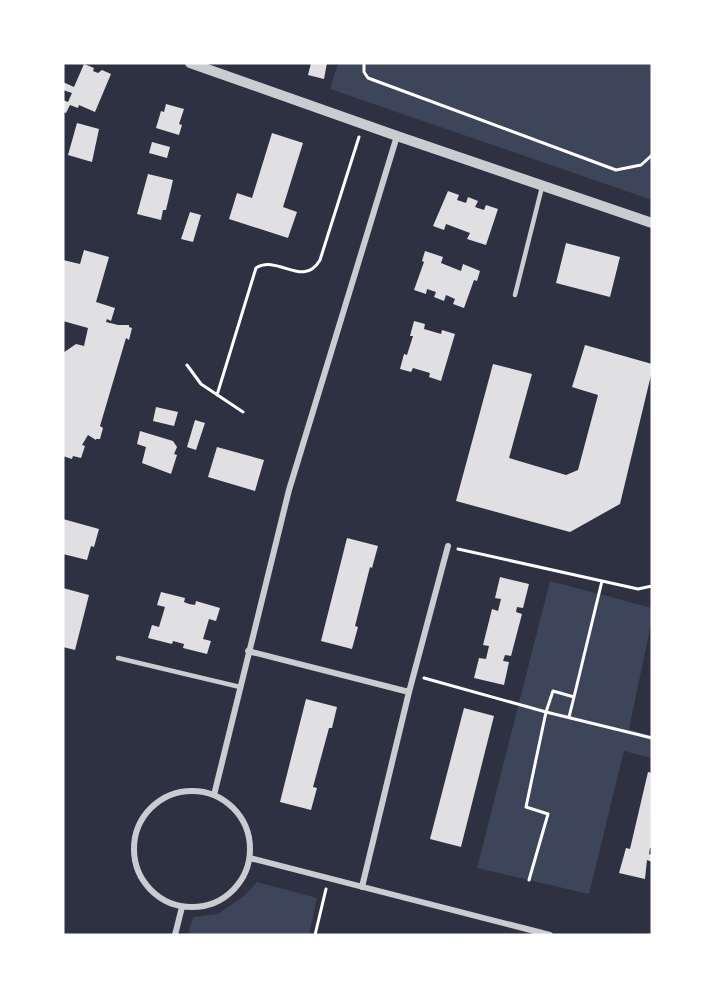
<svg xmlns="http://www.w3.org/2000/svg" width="715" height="998" viewBox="0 0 715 998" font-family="Quicksand,sans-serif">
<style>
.green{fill:#3c4559}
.building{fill:#e0e0e3}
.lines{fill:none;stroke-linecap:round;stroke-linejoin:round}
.path{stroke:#fff;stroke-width:3}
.service{stroke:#caccd0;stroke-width:4.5}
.minor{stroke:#caccd0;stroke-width:6}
.tertiary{stroke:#caccd0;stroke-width:10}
</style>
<rect width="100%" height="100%" fill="#2d3142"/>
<path class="green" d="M338,63h314v137l-322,-111z
M550,581l102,27v11l-23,110 23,7v22l-28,-7 -35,143 -112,-26z
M257,882l60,16 -8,37h-121l5,-18 25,-3 26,-18z"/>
<path class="building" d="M311,63h16l-3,16 -16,-4z
M84,64l10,4 -1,3 5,2 4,-3 9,4 -16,38 -16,-7 -1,3 -8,-3 -4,8 -3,-1v-12l5,2 4,-9 -9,-3v-8l11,5z
M166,104l18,5 -5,15 3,1 -3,10 -23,-7 5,-17 3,1z
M77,123l22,6 -7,33 -24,-7z
M272,133l31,10 -20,64 14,5 -9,26 -59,-19 8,-26 15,5z
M152,142l18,5 -3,11 -18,-5z
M148,174l25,6 -7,30h-3l-2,10 -24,-6z
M448,191l11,4 -2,5 9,3 2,-6 10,4 -3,6 9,3 2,-5 12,4 -12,36 -19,-6 3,-6 -24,-9 -2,6 -11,-4z
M190,212l11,3 -8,27 -12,-3z
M566,243l54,14 -10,40 -54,-14z
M84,250l25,7 -13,45 19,6 -4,13 -4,-2 -1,3 12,3h11v2l3,1 -3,12 -3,-2 -26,88 3,2 -3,11h-4v1l-8,-5 -6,10 3,1 -4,12 -8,-2 -1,3 -9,-3v-103l13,-9 8,2 4,-18 -25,-7v-61l17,4z
M425,251l18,6 -2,6 20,8 2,-7 17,7 -3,10 -3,-1 -10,28 -11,-4 2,-5 -9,-4 -2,6 -10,-4 2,-5 -9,-3 -1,5 -12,-4 10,-28 -2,-1z
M414,321l11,3 -1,5 17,5 1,-4 13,4 -14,47 -12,-4 1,-4 -17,-5 -2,4 -11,-3 4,-15 3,1 6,-19h-3z
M585,345l67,19v7l-32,133 -50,28 -114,-31 37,-137 39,10 -23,84 57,17 12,-5 20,-75 -26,-8z
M156,407l22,5 -4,14 -21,-5z
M195,420l10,3 -9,27 -9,-3z
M140,431l33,10 4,6 -3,7 3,1 -6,19 -29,-11 4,-16 -9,-3z
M217,447l47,13 -9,31 -47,-14z
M63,519l36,10 -5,18 -3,-1 -4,14 -24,-6z
M347,538l31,8 -6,22 -2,-1 -15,59 3,1 -6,22 -31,-8z
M500,577l29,7 -6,24 -6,-1 -1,5 6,2 -11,42 -6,-1 -2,6 6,1 -5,23 -30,-7 5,-20 7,1 3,-13 -6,-1 9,-36 6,2 3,-12 -6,-1z
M63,588l26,7 -14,55 -12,-3z
M161,592l24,6 -1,4 5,2 6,1 1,-4 24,7 -4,13 -7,-2 -6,20 8,2 -4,13 -24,-6 1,-4 -11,-3 -1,3 -24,-6 4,-13 7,2 6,-20 -8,-2z
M306,699l31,8 -5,21h-3l-16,59 4,1 -6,22 -31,-8z
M464,708l30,8 -33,131 -31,-8z
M648,772l4,1v75h-2l-1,6 3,1v7l-5,-2 -2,19 -26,-6 7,-25 4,1z"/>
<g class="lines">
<path class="path" d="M364,63v9l4,6 248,92 25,-5 11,-10
M187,365l14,19 42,28
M217,395l39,-127c22,-14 47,21 64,-8l39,-123
M458,549l180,40 14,-3
M424,678l122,34 -20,95 22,7 -19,66
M574,697l28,-116
M569,717l5,-20 -21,-6 -7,21 106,26
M315,935l11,-46"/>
<path class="service" d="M515,295l27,-108
M118,658l122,29"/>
<path class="minor" d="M248,651l161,41
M134 849a58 58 0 1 1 116 0a58 58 0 1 1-116 0Z
M214,795l75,-305 108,-354
M250,858l300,77
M362,887l47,-195 39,-146
M175,935l7,-28"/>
<path class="tertiary" d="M190,63l207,73 255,87"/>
</g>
<rect width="715" height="998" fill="none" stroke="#ffffff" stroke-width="129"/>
</svg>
